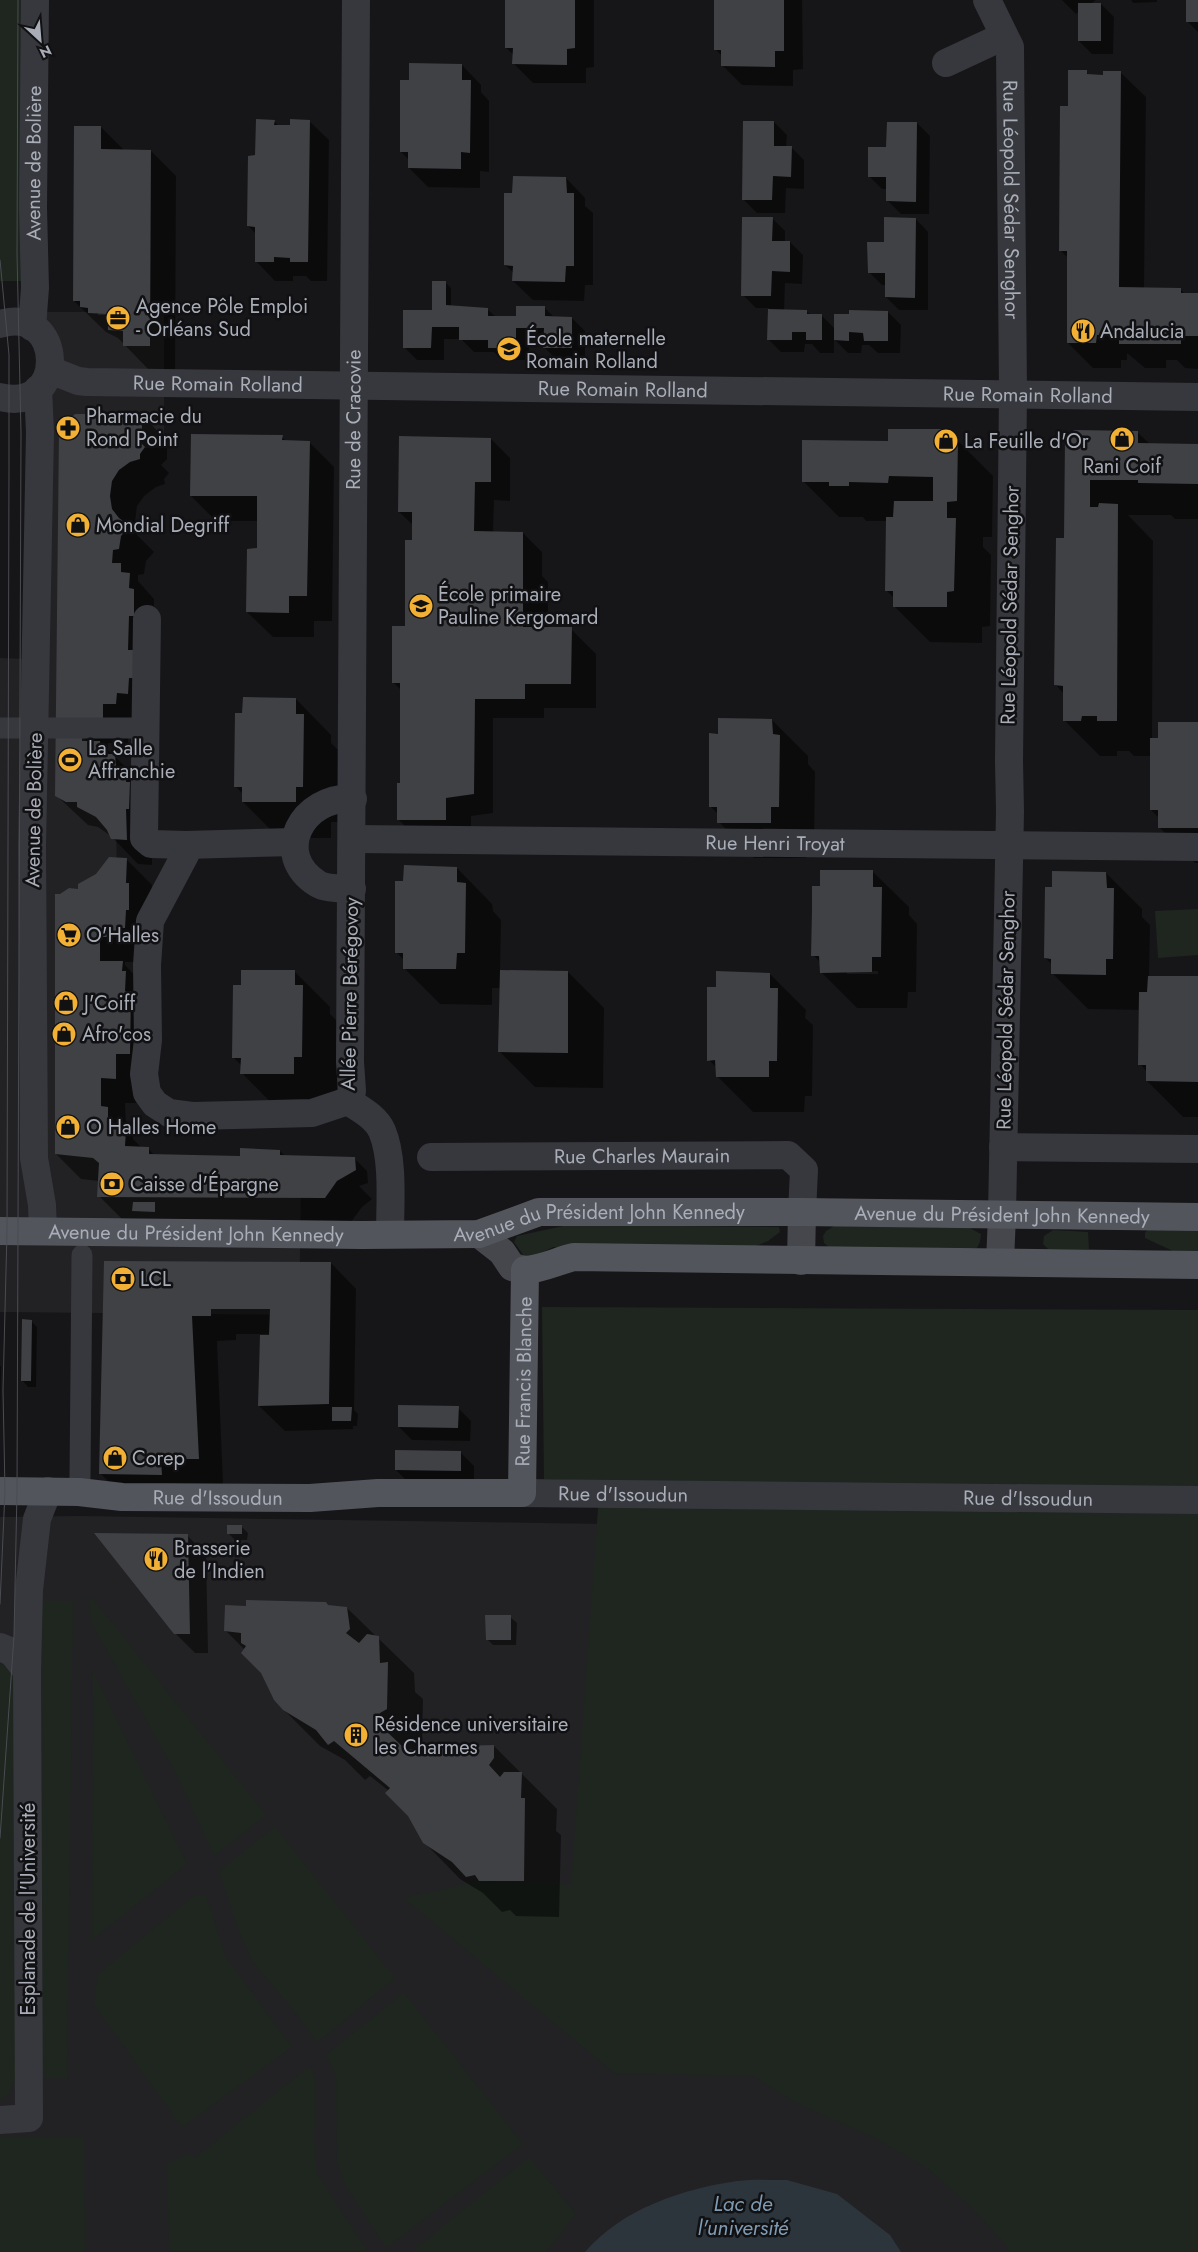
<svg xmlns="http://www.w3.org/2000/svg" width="1198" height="2252" viewBox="0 0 1198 2252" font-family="Jost,sans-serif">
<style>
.built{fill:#222225}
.green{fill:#1e261f}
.water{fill:#2c353c}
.shadow{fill:#0007;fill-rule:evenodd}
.building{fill:#404145}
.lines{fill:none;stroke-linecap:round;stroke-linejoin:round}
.pedestrian{stroke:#37383d;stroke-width:21}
.minor{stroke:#37383d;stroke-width:28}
.tertiary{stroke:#37383d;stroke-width:28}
.secondary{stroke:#45474d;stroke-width:28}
.primary{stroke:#53555c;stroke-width:28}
.tram{stroke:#4a4c52;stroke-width:1}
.labels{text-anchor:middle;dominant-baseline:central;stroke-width:5;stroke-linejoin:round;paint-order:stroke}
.street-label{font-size:20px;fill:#a8adb8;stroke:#111113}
.poi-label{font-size:20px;fill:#a8adb8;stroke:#111113;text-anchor:start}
.water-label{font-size:21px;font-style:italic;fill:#7f9bb3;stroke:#111113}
</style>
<rect width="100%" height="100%" fill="#161618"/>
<path class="built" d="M43,312h121v136h-56l-17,20 -6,318 31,38 1,50 -32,36 1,208 52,72 163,-1 -2,126 -299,-3v-654l26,1z
M80,1516l1118,17v719h-1198v-735z"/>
<path class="green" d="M0,0h24l3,281h-27z
M1198,909v46l-40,3 -3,-47z
M568,1225l211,2 1,5 -12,9 -14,6h-201l-26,13 -13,-18 3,-6z
M834,1226l134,1 13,7 -1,8 -3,6 -9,2h-136l-8,-7 -1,-7 3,-5z
M1148,1229l50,1v21h-25l-28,-13v-5z
M1053,1230l35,2 1,17h-41l-5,-5 1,-8z
M542,1307l656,3v942h-189l-2,-6 -35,-38 -45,-40 -52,-30 -79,-35 -42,-27 -140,-3 -210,-175 75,-17 92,4 29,-404 -56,-2z
M89,1594l177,221 -52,41 -36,-79 -87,-155z
M36,1601h37l-6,477h-38z
M0,1663l14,9 1,407 -6,15 -9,6z
M93,1671l94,193 -95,76z
M275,1827l120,151 -78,65 -19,-27 -45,-54 -13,-28 -21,-63z
M206,1895l20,63 66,89 -110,80 -88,-122 4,-31 96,-78z
M404,1993l119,151 -137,104 -41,-64 -8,-21 -1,-88 -10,-20z
M310,2066l6,16 -2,59 3,33 51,78 -199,-1 -2,-87 18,-9 11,2z
M0,2138h84l1,114h-85z
M529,2157l47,57 -30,38h-135z"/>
<path class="water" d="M787,2180l50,14 53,41 11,17h-316c37,-43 97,-63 152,-71 16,-2 34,-1 50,-1z"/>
<path class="shadow" d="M506,0h88v67l-8,1v15h-53l-20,-20 1,-8 -8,-7z
M715,0h87l1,69 -10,1v16l-51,-1 -19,-19 -1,-10 -7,-7z
M1062,0h34l-7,5 12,-1 13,13 -1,37h-21l-13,-13 1,-30 -4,3z
M1131,0h26v2l-24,1z
M1187,0h11v32l-11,-11z
M462,65l19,20v7l8,9v71l-9,-1v17l-52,-1 -19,-19v-8l-8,-8 9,-71z
M1086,72l4,4h15l15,-4 26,25 -2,191 36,1 5,5h13v75l-13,-1 -8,-8h-11v8h-21l-18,-15v7h-6v8h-28l-25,-25v-85l-8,-8 9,-142z
M274,121l6,6h11l18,-6 20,19 -2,141h-16l-5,-5h-13v5h-18l-19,-20v-27l-8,-8 8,-69z
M774,122l13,13 -1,12h5l13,13v29l-18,-1 -1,25h-28l-13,-13z
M917,123l13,13 -1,78h-28l-13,-13v-12h-6l-13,-13 19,-28z
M101,127l24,24h26l25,25 -1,195h-25l-32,-33 -12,-6 -32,-31zM98,312l16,1v2h-16z
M566,178l19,20v8l8,7v72h-8l-1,16 -51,-1 -20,-19 1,-8 -9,-8 9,-71z
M772,218l13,13v11h5l13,13 -1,29 -17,-1 -1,28h22l5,4h10l14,14 53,-17 13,13 -1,28h-22l-9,-8h-7l-1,8h-13l-14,-14v14h-14l-8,-9h-7l-1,8h-23l-13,-13 1,-31h-13l-13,-13z
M916,219l12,13v78h-29l-13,-13v-12h-4l-13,-13 16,-29z
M445,282l6,6v19l36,2 9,8 22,1 26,-11 11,11h17l13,13v30h-27l-13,-13v-8h-16v20h-27l-8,-8h-20l-13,-13h-17v21h-27l-13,-13 29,-36z
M142,415l25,26v18l-6,6 8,8 -5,6 1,5 -9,3 -12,9 -7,10 -2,16 2,13 17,17 -8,9 -2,13 -6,1v6l16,18 -1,73 -25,57v14h-20v7l44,43v72l-14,-1 -27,-28 -13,-9 -10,-2 -31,-29 3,-364z
M1137,432l13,12 48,1v74h-23l-4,-4h-43l25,26 -1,198h7l39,-16v140h-3l-36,-36v-9l-8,-8 1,-54h-18l-5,-5h-12v5h-17l-36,-36v-26l-8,-9 9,-146 1,-99z
M282,437l5,5h22l25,25 -2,154h-18v16h-41l-26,-25 11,-62v-29h-42l-25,-25z
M491,439l19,19v43l-16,-1 -1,33h30l19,19v24l6,6v47h23l25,25v54h-52v10h-51v95l-22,3v29l-48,-1 -25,-25 3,-35 1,-93 -9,-9 15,-54 5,-103 -14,-13z
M957,440l36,36 -1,61h-9v10l8,8 -1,71 -8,1v16l-52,-1 -36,-36v-8l-8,-8 1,-69h-21l-3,-4h-24l-36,-36 86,-39z
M296,699l35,36v8l8,8 -1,71h-7v16h-52l-36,-36v-8l-8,-8 8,-72z
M772,720l36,36v8l7,8 -1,70h-7l-1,16h-52l-35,-36v-7l-9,-9 9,-71z
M127,860l25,25 -6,77h-21v3l22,23 -6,115h-16l1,23 7,7v6l9,9h6l7,8 86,1 39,-6 6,6 68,1 13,13 1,12 -9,3 13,13 -10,8 -11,15 -227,-1 -25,-25v-15l-18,-2 -25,-25 23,-264z
M457,868l35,36 1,7 8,9 -1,51 68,1 36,36 -1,80 -68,-1 -36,-36 1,-63h-8v17l-52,-1 -36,-36v-8l-8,-8 8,-70z
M873,872l36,35v8l8,9 -1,68h-8l-1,16h-50l-36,-36v-9l-8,-8 8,-68zM847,971h31v3h-31z
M1106,873l36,36v8l8,8 -1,52 49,1v139h-15l-36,-36v-9l-7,-8v-54l-52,-1 -35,-35v-9l-8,-7 8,-70z
M294,971l36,36v7l8,8 -1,70h-7l-1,18 -52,-1 -35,-36v-7l-9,-9 10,-71z
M770,974l36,36 -1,8 8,7 -1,71h-7l-1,16h-51l-36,-36v-8l-8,-8 8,-72z
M105,1262l226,1 25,26 -2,121 4,4 -1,12h-4v3l-68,2 -26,-25 2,-69 13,-1v-2h-38v6l-19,1 6,143 -97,15 -25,-25z
M31,1321l6,6 -1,60h-8l-6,-7z
M0,1366h1l-1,58z
M458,1408l13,13 -1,20 -58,-1 -13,-13z
M461,1453l13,13v18l-65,-1 -13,-13z
M241,1526l7,7 -1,7h-12l-7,-7z
M187,1535l19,20 2,98h-13l-20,-20z
M329,1606l18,2 67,65 1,19 8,7 -1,45 35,1 2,2 35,-1 63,63 -1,22 5,4 -2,82 -43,-1 -6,-6 -8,2 -19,-19 -23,-14 -36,-37 -14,-25 -21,-26 -19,-15 -5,4 -20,-20 -25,-14 -37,-37 -21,-37 -17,-22 -19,-19zM420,1746l-1,5h-7z
M510,1617l7,6 -1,22h-23l-6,-6z"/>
<path class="building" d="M505,0h70v48l-8,1v16l-55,-1 1,-16h-8z
M714,0h70v51h-9v16l-54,-1v-16h-7z
M1186,0h12v22h-12z
M1078,3h23v38h-23z
M409,63l53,1v16h9l-1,73 -9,-1v17l-53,-1v-16h-8v-72h9z
M1068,70h19v4l16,1v-4h18l-2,216 62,1v5h17v43h-17v8h-62v-9h-22l-1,8h-29v-92h-8l1,-145h8z
M256,119l19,1 -1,5h16v-6l20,1 -2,142h-18v-4l-16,-1v5h-19v-35l-8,-1 1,-70 7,-1z
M743,121h31v25h18l-1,31 -18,-1 -1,24h-30z
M887,122h30l-1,80 -30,-1v-24h-18v-30h18z
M74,126h27v23l50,1 -1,196h-27v-15l-15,-1v-16l-20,-1v-5l-8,-1v-6h-7z
M513,176l53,1 1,16h7v73h-8l-1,16 -53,-1 1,-15 -9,-1v-72h8z
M742,217h31l-1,24h18v31l-18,-1 -1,25h-30z
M884,217l32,1 -1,80 -30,-1v-24h-17l-1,-31h17z
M432,281h14v24l42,3v8h28v-10h29v10l27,1v31h-29l1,-20h-28v20h-28v-8h-29v-13h-27l-1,21h-28v-38h29z
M768,309l39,1v4h15v26h-16v-8h-14v8h-25z
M849,310l39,1v30h-24l-1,-8 -14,-1v9l-15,-1v-26h15z
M75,414h67v19l-5,6 8,8 -5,7v5l-10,3 -11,8 -7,11 -2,15 2,13 7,9 11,8 -9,10 -2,13 -6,1 -1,13h9v9l9,1 -1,15 5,1v27h-5l-1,34h5v28h-4l-1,16 -11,-1 -1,11h-13v15h-20l-1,22h18l1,13h14l1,12h11l-1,16h4l-1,27h-3l1,31 -16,-1 -4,-9 -11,-13 -19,-10v-5h-11l-11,-6 4,-365z
M888,429h60l10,10 -1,62 -10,1v16h9l-2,73 -7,1v15h-54v-16h-8l1,-74h7l1,-16h39v-24l-44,-1 -1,7 -39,-1v4h-20v-4h-27v-42l86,1z
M1074,430l64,1v12l60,1v40l-60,-1v-3h-48v27h8l1,-4 19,1 -1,217h-20v-5h-15l-1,5h-18v-35l-9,-1 2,-147h8l1,-99z
M191,434l92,1 -1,5 28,1 -3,155h-18v17l-43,-1 1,-63 10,-1v-52h-67z
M399,436l92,2v44h-16l-1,49 49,1v95h49l-1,57h-46v15h-50l-1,95 -28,4v22h-49v-37h3v-100h-8v-57h13v-86h7v-28h-14z
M243,697l53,1v16h8l-1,73h-7v15h-54v-15h-8l1,-74h7z
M718,718l54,1 1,15 7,1 -1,72h-8v16h-54v-16h-8v-74l9,1z
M1158,722h40v106h-40v-18h-8v-72h8z
M109,857l18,1 -1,25h3v27h-3l-1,18h-3l-1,9h-21v24h23l-1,10h4l-1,20h6l-1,63h-14v25l-15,-1v28l7,1v22l18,1 -1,16 24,1v7l91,2v-8l40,2v5l75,2 1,13 -19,11 -12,17 -228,-1 2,-34 -6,-5 -38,-4v-260h5l9,-6 9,1v-5l18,-10z
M404,865l53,2v15l9,1 -1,70h-8l-1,16h-53v-16h-8v-72h8z
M820,870h53v17h9l-1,70h-9v15l-52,1 -1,-17h-8l1,-46v-24h8z
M1052,871l54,1 1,16h7l-1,71h-7v16l-55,-1v-15l-7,-1 1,-71h7z
M241,970h54v15h8l-1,72h-8v17h-54l1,-16h-9l1,-73h8z
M500,970l68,1v82l-70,-1z
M716,971l54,2v15h8l-1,73h-8v16h-53l-1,-17 -8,1v-74h9z
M1148,976h50v106l-52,-1v-16h-8l1,-73h8z
M133,1202h22v10l-23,-1z
M104,1261l227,1 -2,142 -71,2 2,-71h9l1,-26h-59v7h-19l7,143h-38l1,16 -63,-1z
M22,1319l10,1 -1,61h-10z
M398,1405l61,1 -1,22 -60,-1z
M332,1407h20l-1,14h-19z
M395,1450l66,1v20l-66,-1z
M227,1525h15v9h-15z
M94,1533l94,1 2,100h-16z
M246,1600l80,2 2,3 19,2 3,22 -4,4 13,10 8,-9 12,2 1,27 8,-1 -1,47 -7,4 1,13 24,23 13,1 2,-7 37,1v2l37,-1v13l-5,7 11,12 4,-5h18l-1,26h4l-1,83h-45l-4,-6 -9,2 -14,-15 -29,-19 -15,-27 -23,-23 5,-5 -56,-47 -6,4 -12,-15 -33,-20 -9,-10 -13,-27 -20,-20 5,-7 -5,-3v-10l-17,-2 1,-26 21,1z
M485,1615h26v25h-25z"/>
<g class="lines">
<path class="pedestrian" d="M0,728h145
M80,1478l2,-223"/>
<g class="minor">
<path id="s1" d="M987,0l23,47 3,346 -4,368 1,50 -8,404"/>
<path d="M946,63l58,-27"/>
<path d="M0,324c64,-20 69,90 0,73"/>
<path id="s2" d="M32,327l3,-39 -2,-80 2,-208"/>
<path id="s3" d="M50,370l28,11 9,1 1111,15"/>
<path d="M38,389l2,43 -8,414 2,312 8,47 1,26"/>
<path d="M147,619l-3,219 7,6 35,1 108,-3"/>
<path id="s4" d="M353,839l845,8"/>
<path id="s5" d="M186,845l-1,10 -35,66 -3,44 1,75 -4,34 3,19 8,11 14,9 23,3 120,-3 36,-12 4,-10 -2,-29c4,-354 2,-708 6,-1062"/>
<path d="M352,889c-9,-1 -26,0 -34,-5 -48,-30 -15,-89 35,-85"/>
<path d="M348,1101c12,8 28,16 34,30 12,28 8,74 8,103"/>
<path d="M1003,1147l195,2"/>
<path id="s6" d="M431,1157l357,-2 16,15 -2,42"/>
<path d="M0,1647l12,5 15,19"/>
<path d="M0,2120l29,-2 -2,-447 2,-81 8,-71 11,-28"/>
</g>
<path class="tertiary" id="s7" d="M522,1493l676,7"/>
<path class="secondary" d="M479,1234l23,18 10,15 13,3
M801,1261l1,-49
M1000,1262l2,-47"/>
<g class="primary">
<path id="s8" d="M0,1231l362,4 117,-1 60,-22h263l396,5"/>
<path id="s9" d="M0,1491l79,1 43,5 188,1 68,-5h144l3,-223c17,-1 32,-9 49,-13l624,8"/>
</g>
<path class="tram" d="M0,260l9,95v108l-2,768 -4,159 2,101 -5,113
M0,1838l14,-202 3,-145 4,-1058 -4,-179 1,-254"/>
</g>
<defs>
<symbol id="office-disc" viewBox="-11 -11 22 22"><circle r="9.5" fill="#f2b134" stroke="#111113"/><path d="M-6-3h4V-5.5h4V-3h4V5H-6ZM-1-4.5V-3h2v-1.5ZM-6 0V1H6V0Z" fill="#111"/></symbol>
<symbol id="restaurant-disc" viewBox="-11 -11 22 22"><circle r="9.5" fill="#f2b134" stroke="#111113"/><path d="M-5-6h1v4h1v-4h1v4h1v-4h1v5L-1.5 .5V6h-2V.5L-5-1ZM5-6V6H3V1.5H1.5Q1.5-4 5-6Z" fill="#111"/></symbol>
<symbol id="school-disc" viewBox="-11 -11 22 22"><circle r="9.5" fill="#f2b134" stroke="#111113"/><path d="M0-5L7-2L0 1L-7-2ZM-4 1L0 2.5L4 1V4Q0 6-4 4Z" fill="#111"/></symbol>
<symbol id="pharmacy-disc" viewBox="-11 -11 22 22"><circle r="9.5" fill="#f2b134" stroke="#111113"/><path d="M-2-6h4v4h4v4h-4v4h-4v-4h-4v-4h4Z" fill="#111"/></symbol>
<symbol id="shop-disc" viewBox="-11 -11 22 22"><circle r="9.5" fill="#f2b134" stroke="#111113"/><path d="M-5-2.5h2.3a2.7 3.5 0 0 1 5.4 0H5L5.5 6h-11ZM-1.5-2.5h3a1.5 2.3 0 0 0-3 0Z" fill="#111"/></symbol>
<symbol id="stadium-disc" viewBox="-11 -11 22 22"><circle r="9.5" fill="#f2b134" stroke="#111113"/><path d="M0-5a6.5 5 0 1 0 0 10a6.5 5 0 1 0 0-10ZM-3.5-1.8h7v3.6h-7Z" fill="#111"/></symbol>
<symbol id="supermarket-disc" viewBox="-11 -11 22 22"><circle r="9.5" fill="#f2b134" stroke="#111113"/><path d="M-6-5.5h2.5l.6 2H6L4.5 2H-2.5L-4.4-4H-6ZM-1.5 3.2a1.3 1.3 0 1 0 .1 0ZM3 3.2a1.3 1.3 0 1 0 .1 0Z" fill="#111"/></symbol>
<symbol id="bank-disc" viewBox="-11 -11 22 22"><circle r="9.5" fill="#f2b134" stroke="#111113"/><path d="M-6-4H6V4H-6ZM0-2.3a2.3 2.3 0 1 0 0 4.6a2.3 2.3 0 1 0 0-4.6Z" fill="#111"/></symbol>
<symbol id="building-disc" viewBox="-11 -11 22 22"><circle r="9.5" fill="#f2b134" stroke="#111113"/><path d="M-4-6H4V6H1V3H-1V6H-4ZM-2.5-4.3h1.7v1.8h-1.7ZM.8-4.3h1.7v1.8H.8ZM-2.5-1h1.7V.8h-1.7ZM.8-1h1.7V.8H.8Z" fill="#111"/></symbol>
</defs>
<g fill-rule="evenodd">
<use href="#office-disc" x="104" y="304" width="28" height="28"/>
<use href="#restaurant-disc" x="1069" y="317" width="28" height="28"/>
<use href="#school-disc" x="495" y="335" width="28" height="28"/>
<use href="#pharmacy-disc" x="54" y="414" width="28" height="28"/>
<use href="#shop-disc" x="1108" y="425" width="28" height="28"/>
<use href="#shop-disc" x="932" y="427" width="28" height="28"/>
<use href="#shop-disc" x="64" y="511" width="28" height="28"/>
<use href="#school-disc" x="407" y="592" width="28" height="28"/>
<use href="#stadium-disc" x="56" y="746" width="28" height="28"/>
<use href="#supermarket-disc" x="55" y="921" width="28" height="28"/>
<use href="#shop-disc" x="52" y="989" width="28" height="28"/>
<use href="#shop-disc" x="50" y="1020" width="28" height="28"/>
<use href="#shop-disc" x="54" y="1113" width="28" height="28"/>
<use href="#bank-disc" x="98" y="1170" width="28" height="28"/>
<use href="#bank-disc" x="109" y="1265" width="28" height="28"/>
<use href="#shop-disc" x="101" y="1444" width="28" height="28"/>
<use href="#restaurant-disc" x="142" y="1545" width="28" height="28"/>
<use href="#building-disc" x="342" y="1721" width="28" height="28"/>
</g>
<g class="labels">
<g class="street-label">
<text stroke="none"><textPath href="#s2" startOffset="164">Avenue de Bolière</textPath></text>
<text stroke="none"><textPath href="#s1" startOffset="205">Rue Léopold Sédar Senghor</textPath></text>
<text stroke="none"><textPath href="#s3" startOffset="170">Rue Romain Rolland</textPath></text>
<text stroke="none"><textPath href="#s3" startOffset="575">Rue Romain Rolland</textPath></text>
<text stroke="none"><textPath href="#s3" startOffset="980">Rue Romain Rolland</textPath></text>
<text stroke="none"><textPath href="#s5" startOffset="1151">Rue de Cracovie</textPath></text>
<text transform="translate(1010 605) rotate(-89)">Rue Léopold Sédar Senghor</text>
<text transform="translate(34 810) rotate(-89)">Avenue de Bolière</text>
<text stroke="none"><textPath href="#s4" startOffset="422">Rue Henri Troyat</textPath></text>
<text transform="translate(350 994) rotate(-89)">Allée Pierre Bérégovoy</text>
<text transform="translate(1006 1010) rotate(-89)">Rue Léopold Sédar Senghor</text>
<text stroke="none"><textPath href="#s6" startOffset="211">Rue Charles Maurain</textPath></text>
<text stroke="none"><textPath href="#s8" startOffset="1006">Avenue du Président John Kennedy</textPath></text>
<text stroke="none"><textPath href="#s8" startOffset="601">Avenue du Président John Kennedy</textPath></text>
<text stroke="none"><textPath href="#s8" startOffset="196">Avenue du Président John Kennedy</textPath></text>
<text stroke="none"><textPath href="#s9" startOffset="634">Rue Francis Blanche</textPath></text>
<text stroke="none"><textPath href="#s7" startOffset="101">Rue d'Issoudun</textPath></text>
<text stroke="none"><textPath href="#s9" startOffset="218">Rue d'Issoudun</textPath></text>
<text stroke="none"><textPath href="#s7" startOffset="506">Rue d'Issoudun</textPath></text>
<text transform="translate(28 1909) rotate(-90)">Esplanade de l'Université</text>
</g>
<g class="poi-label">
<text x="136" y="306">Agence Pôle Emploi<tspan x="136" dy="23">- Orléans Sud</tspan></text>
<text x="1100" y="331">Andalucia</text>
<text x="526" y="338">École maternelle<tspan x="526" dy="23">Romain Rolland</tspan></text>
<text x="86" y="416">Pharmacie du<tspan x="86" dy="23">Rond Point</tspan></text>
<text x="964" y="441">La Feuille d'Or</text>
<text x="1122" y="466" text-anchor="middle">Rani Coif</text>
<text x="96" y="525">Mondial Degriff</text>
<text x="438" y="594">École primaire<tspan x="438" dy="23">Pauline Kergomard</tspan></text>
<text x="88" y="748">La Salle<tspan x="88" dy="23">Affranchie</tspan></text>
<text x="86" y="935">O'Halles</text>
<text x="84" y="1003">J'Coiff</text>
<text x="82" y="1034">Afro'cos</text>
<text x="86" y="1127">O Halles Home</text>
<text x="130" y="1184">Caisse d'Épargne</text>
<text x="140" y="1279">LCL</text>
<text x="132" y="1458">Corep</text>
<text x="174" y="1548">Brasserie<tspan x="174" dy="23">de l'Indien</tspan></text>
<text x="374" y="1724">Résidence universitaire<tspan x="374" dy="23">les Charmes</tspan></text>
</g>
<g class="water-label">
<text x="743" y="2204">Lac de<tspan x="743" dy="24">l'université</tspan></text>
</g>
</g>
<g transform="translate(40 40) rotate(154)" stroke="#111113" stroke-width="4" paint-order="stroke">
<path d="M0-4L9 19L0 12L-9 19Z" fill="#a8adb8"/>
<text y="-8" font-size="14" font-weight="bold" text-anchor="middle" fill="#a8adb8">N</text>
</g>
</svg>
